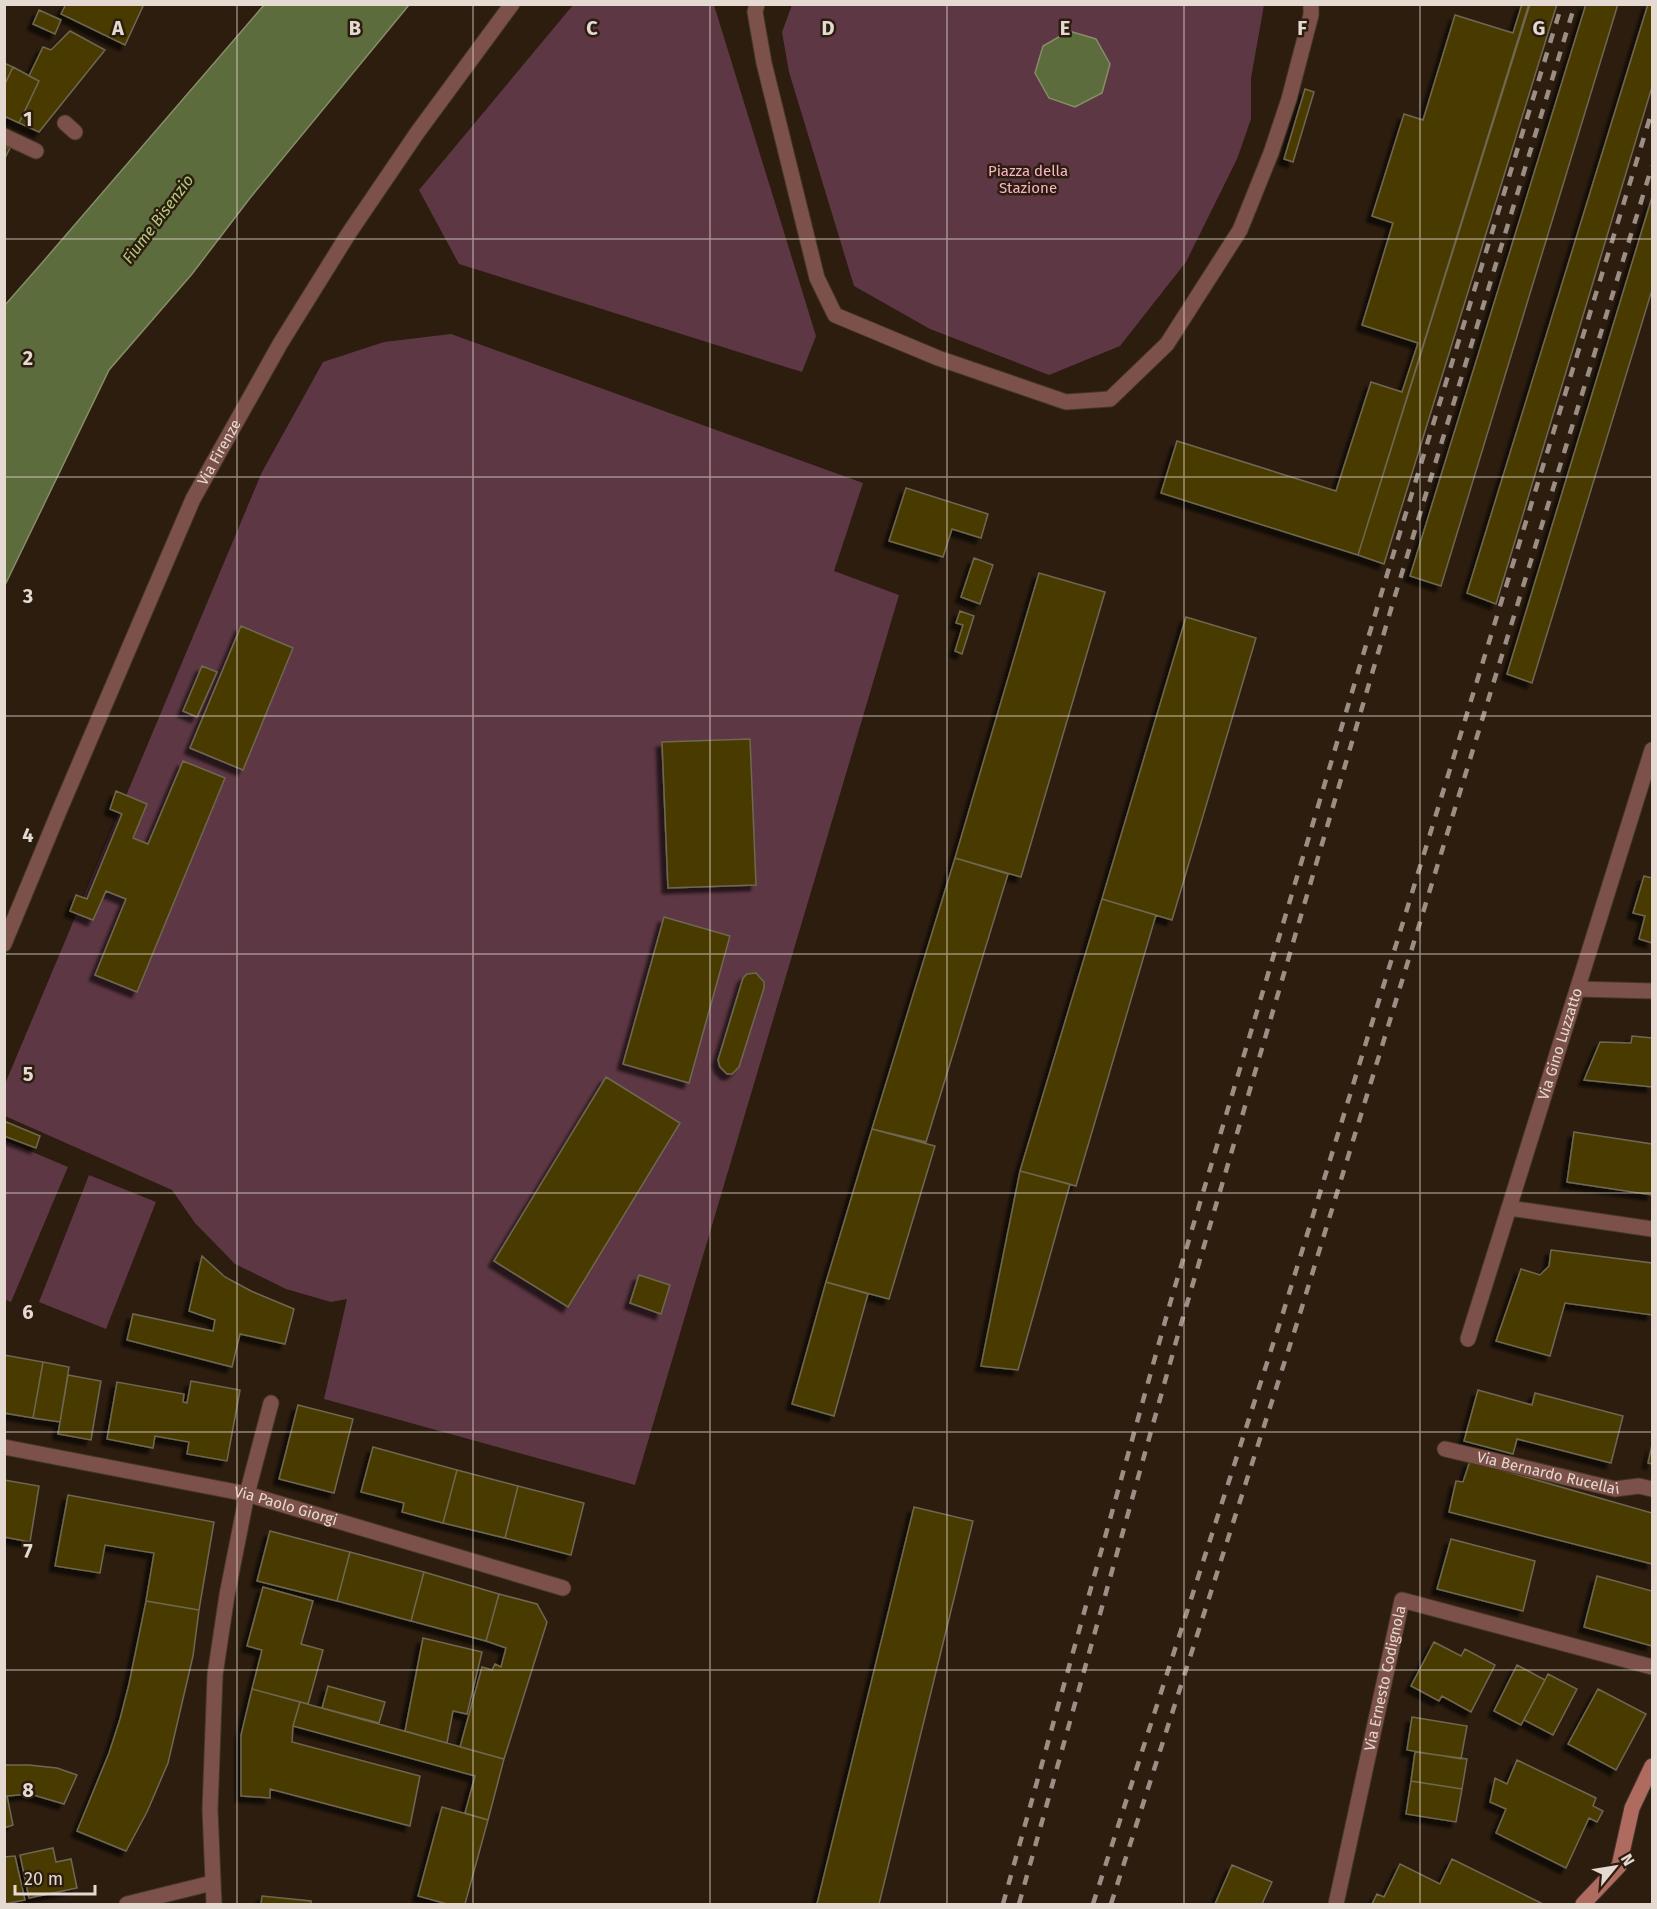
<svg xmlns="http://www.w3.org/2000/svg" width="1657" height="1909" viewBox="0 0 1657 1909" font-family="'Fira Sans',sans-serif">
<style>
.green{fill:#5d3743}
.water{fill:#5d6c3c;stroke:#868d69;stroke-width:1.5}
.building{fill:#4a3b02;stroke:#6e6752;stroke-width:1.5;filter:url(#shadow)}
.lines{fill:none;stroke-linecap:round;stroke-linejoin:round}
.pedestrian-casing{stroke:#46372a;stroke-width:17}
.minor-casing{stroke:#46372a;stroke-width:17}
.tertiary-casing{stroke:#46372a;stroke-width:17}
.secondary-casing{stroke:#46372a;stroke-width:17}
.pedestrian{stroke:#7c5149;stroke-width:15}
.minor{stroke:#7c5149;stroke-width:15}
.tertiary{stroke:#7c5149;stroke-width:15}
.secondary{stroke:#b06b60;stroke-width:15}
.rail{stroke:#9b8e84;stroke-width:4.5;stroke-dasharray:10 10;stroke-linecap:butt}
.grid{fill:none;stroke:#e5dad2;stroke-width:1.5;stroke-opacity:0.55}
.labels{text-anchor:middle;dominant-baseline:central;stroke-width:5;stroke-linejoin:round;paint-order:stroke}
.park-label{font-size:15px;fill:#f9b5c9;stroke:#2c1d0f}
.street-label{font-size:15px;fill:#e5dad2;stroke:#2c1d0f}
.water-label{font-size:16px;font-style:italic;fill:#b2ca7f;stroke:#2c1d0f}
.grid-label{font-size:20px;text-anchor:middle;font-weight:bold;fill:#e5dad2;stroke:#2c1d0f;stroke-width:5;stroke-linejoin:round;paint-order:stroke}
</style>
<defs>
<filter id="shadow"><feDropShadow dx="-5.5" dy="5.5" stdDeviation="1.5" flood-color="#0009"/></filter>
</defs>
<rect width="100%" height="100%" fill="#2c1d0f"/>
<path class="green" d="M573,5h141l102,331 -14,36 -343,-108 -40,-74z
M792,5h472l-13,73v41l-14,40 -51,103 -66,84 -71,29 -119,-46 -76,-43 -65,-214 -7,-40z
M451,334l412,149 -29,88 65,24 -264,890 -311,-86 23,-100 -16,3 -45,-13 -51,-25 -40,-41 -23,-33 -167,-74v-32l257,-612 61,-110 61,-20z
M4,1140l64,27 -57,135 -7,-3z
M89,1175l67,27 -50,127 -67,-27z"/>
<path class="water" d="M264,5h145l-159,193 -58,76 -83,96 -104,215v-280l36,-41z
M1069,31l27,8 14,25 -8,29 -27,14 -26,-9 -14,-25 8,-27z"/>
<path class="building" d="M66,4h78l-19,41 -64,-31z
M1522,4h7l-171,551 -197,-62 16,-52 159,50 35,-109 31,10 16,-49 -56,-18 31,-102 -21,-7 32,-102 19,6 32,-105 58,18z
M1530,4h27l-173,560 -26,-9z
M1586,4h32l-177,582 -31,-10z
M1648,4h4v83l-156,517 -29,-11z
M39,10l22,10 -6,14 -22,-10z
M70,31l35,19 -66,82 -20,-9 20,-42 -10,-5 14,-29 8,3z
M4,63l9,4 -9,19z
M13,67l26,14 -20,42 -15,-7v-30z
M1305,89l9,3 -21,70 -9,-3z
M4,145l6,3 -6,12z
M1652,197v93l-120,393 -25,-9z
M906,488l82,26 -7,24 -29,-9 -9,28 -54,-16z
M974,558l19,7 -13,39 -19,-7z
M1039,573l66,19 -84,285 -66,-19z
M960,611l14,5 -12,38 -7,-3 8,-26 -7,-2z
M1186,617l70,21 -84,282 -70,-21z
M241,626l52,22 -50,122 -53,-22z
M202,666l15,6 -20,45 -14,-6z
M750,739l6,146 -88,3 -6,-146z
M183,761l42,17 -88,214 -42,-17 31,-76 -20,-8 -13,29 -23,-9 6,-16 11,4 35,-85 -12,-5 6,-18 31,13 -14,34 15,6z
M955,858l53,16 -82,268 -54,-13z
M1644,876l8,2v65l-13,-4 6,-23 -12,-3z
M1102,899l54,16 -80,271 -56,-15z
M664,917l66,19 -41,147 -66,-19z
M756,973l8,9v6l-25,79 -7,7h-5l-7,-7 -2,-7 25,-82 4,-4z
M1632,1036l20,2v49l-68,-7 16,-38 31,1z
M606,1077l74,46 -112,184 -74,-46z
M4,1121l36,15 -4,12 -32,-12z
M872,1129l63,17 -46,153 -63,-17z
M1574,1132l78,12v51l-85,-13z
M1020,1171l50,13 -52,186 -37,-4z
M1551,1250l101,13v52l-87,-12 -15,53 -54,-15 25,-72 19,6 9,-9z
M202,1256l23,21 26,14 43,18 -9,35 -45,-10 -8,33 -105,-27 6,-26 80,17 2,-11 -26,-9z
M639,1275l31,10 -9,29 -31,-11z
M826,1282l42,12 -34,122 -42,-12z
M4,1355l39,7 -10,56 -29,-5z
M43,1362l26,5 -9,55 -27,-4z
M68,1375l33,6 -10,59 -33,-6z
M191,1381l49,9 -13,71 -40,-7 2,-12 -34,-6 -2,12 -46,-9 10,-57 67,12 -1,8 4,1z
M1478,1390l54,15 3,-12 88,23 -12,47 -94,-24 -4,15 -49,-13z
M298,1405l55,14 -19,74 -55,-14z
M1652,1445v19l-4,-1z
M373,1447l84,23 -14,53 -41,-11 2,-9 -43,-11z
M1470,1461l182,52v51l-203,-52 7,-31 7,1z
M457,1470l61,16 -13,52 -62,-15z
M4,1480l35,6 -9,56 -26,-5z
M518,1486l66,17 -13,52 -66,-17z
M68,1495l146,27 -15,88 -53,-9 8,-48 -49,-8 -5,28 -45,-7z
M914,1507l59,14 -94,383h-62z
M270,1531l80,21 -13,49 -80,-20z
M1451,1539l84,22 -12,50 -86,-22z
M350,1552l74,20 -13,49 -74,-20z
M424,1572l75,22 -13,47 -75,-20z
M1597,1576l55,15v55l-68,-19z
M263,1587l50,14 -12,43 22,6 -15,54 -56,-15 10,-39 -15,-4z
M499,1594l38,10 10,18 -43,137 -44,-12 22,-80 10,3 3,-6 6,3 5,-19 -20,-7z
M146,1601l53,9 -6,46 -25,107 -21,49 -21,39 -49,-20 32,-78 11,-34 9,-35z
M423,1638l59,14 -15,62 -14,-3 -6,32 -42,-12z
M1434,1642l27,14 4,-7 30,16 -24,47 -29,-16 -3,5 -28,-15z
M1517,1665l28,15 -24,45 -27,-14z
M1548,1674l29,15 -24,46 -29,-15z
M328,1686l57,16 -6,21 -57,-15z
M252,1689l48,13 -7,24 -1,16 128,34 -10,50 -140,-37v9l-29,-2v-61z
M1598,1689l48,25 -30,56 -48,-26z
M300,1702l204,57 -16,61 -23,-7 10,-37 -182,-50z
M1412,1717l55,9 -6,33 -54,-9z
M1415,1752l52,7 -5,30 -51,-8z
M1517,1760l79,38 -3,8 10,5 -6,11 -8,-4 -23,50 -70,-35 10,-24 -16,-7 5,-24 12,6z
M4,1765h25l28,3 20,7 -13,29 -34,-10 -23,2 6,29 -9,3z
M1411,1781l51,8 -6,33 -50,-8z
M442,1807l46,13 -23,84h-18l-29,-8z
M53,1848l3,14 15,-3 6,29 -48,10 -9,-43z
M15,1856l10,44 -21,4v-47z
M1452,1859l91,45h-171l5,-10 7,3 16,-33 40,20z
M1232,1865l40,17 -10,22h-47z
M262,1896l49,5v3h-50z"/>
<g class="lines">
<defs>
<path id="pedestrian" d="M65,123l10,9"/>
<g id="minor">
<path d="M4,136l32,15"/>
<path d="M1578,989l74,2"/>
<path d="M1509,1208l143,21"/>
<path id="s1" d="M1468,1339l184,-589"/>
<path id="s2" d="M4,1447l243,47 316,94"/>
<path id="s3" d="M1445,1449l170,40 24,-3 13,3"/>
<path d="M127,1904l85,-21"/>
<path d="M214,1904l-4,-94 5,-135 12,-80 20,-101 24,-91"/>
<path id="s4" d="M1336,1904l66,-304 250,67"/>
</g>
<g id="tertiary">
<path d="M757,4l-2,8 9,51 53,215 18,37 103,43 128,44 44,-3 57,-55 73,-114 31,-77 18,-54 22,-84v-11"/>
<path id="s5" d="M4,944l56,-135 133,-310 87,-155 69,-111 68,-100 95,-129"/>
</g>
<path id="secondary" d="M1583,1904l36,-38 13,-58 20,-42"/>
</defs>
<use href="#pedestrian" class="pedestrian-casing"/>
<use href="#minor" class="minor-casing"/>
<use href="#tertiary" class="tertiary-casing"/>
<use href="#secondary" class="secondary-casing"/>
<use href="#pedestrian" class="pedestrian"/>
<use href="#minor" class="minor"/>
<use href="#tertiary" class="tertiary"/>
<use href="#secondary" class="secondary"/>
<path class="rail" d="M1003,1904l168,-604 215,-722 176,-574
M1019,1904l160,-573 212,-722 184,-605
M1093,1904l190,-591 369,-1202
M1111,1904l187,-584 354,-1154"/>
</g>
<path class="grid" d="M237,4v1900M473,4v1900M710,4v1900M947,4v1900M1184,4v1900M1420,4v1900M4,239h1648M4,477h1648M4,716h1648M4,954h1648M4,1193h1648M4,1432h1648M4,1670h1648"/>
<g class="labels">
<g class="park-label">
<text x="1028" y="171">Piazza della<tspan x="1028" dy="17">Stazione</tspan></text>
</g>
<g class="street-label">
<text stroke="none"><textPath href="#s5" startOffset="537">Via Firenze</textPath></text>
<text stroke="none"><textPath href="#s1" startOffset="309">Via Gino Luzzatto</textPath></text>
<text stroke="none"><textPath href="#s3" startOffset="106">Via Bernardo Rucellai</textPath></text>
<text stroke="none"><textPath href="#s2" startOffset="288">Via Paolo Giorgi</textPath></text>
<text stroke="none"><textPath href="#s4" startOffset="231">Via Ernesto Codignola</textPath></text>
</g>
<g class="water-label">
<text transform="translate(158 219) rotate(-53)">Fiume Bisenzio</text>
</g>
</g>
<g class="grid-label">
<text x="118" y="35">A</text>
<text x="355" y="35">B</text>
<text x="592" y="35">C</text>
<text x="828" y="35">D</text>
<text x="1065" y="35">E</text>
<text x="1302" y="35">F</text>
<text x="1539" y="35">G</text>
<text x="28" y="126">1</text>
<text x="28" y="365">2</text>
<text x="28" y="603">3</text>
<text x="28" y="842">4</text>
<text x="28" y="1081">5</text>
<text x="28" y="1319">6</text>
<text x="28" y="1558">7</text>
<text x="28" y="1797">8</text>
</g>
<rect width="1657" height="1909" fill="none" stroke="#e5dad2" stroke-width="12"/>
<g transform="translate(1615 1867) rotate(60)" stroke="#2c1d0f" stroke-width="4.5" paint-order="stroke">
<path d="M0-4.5L10 22L0 15L-10 22Z" fill="#e5dad2"/>
<text y="-9" font-size="16" font-weight="bold" text-anchor="middle" fill="#e5dad2">N</text>
</g>
<path d="M15 1885v9h80v-9" fill="none" stroke="#e5dad2" stroke-width="3"/>
<text x="24" y="1885" font-size="18" fill="#e5dad2" stroke="#2c1d0f" stroke-width="4.5" paint-order="stroke">20 m</text>
</svg>
